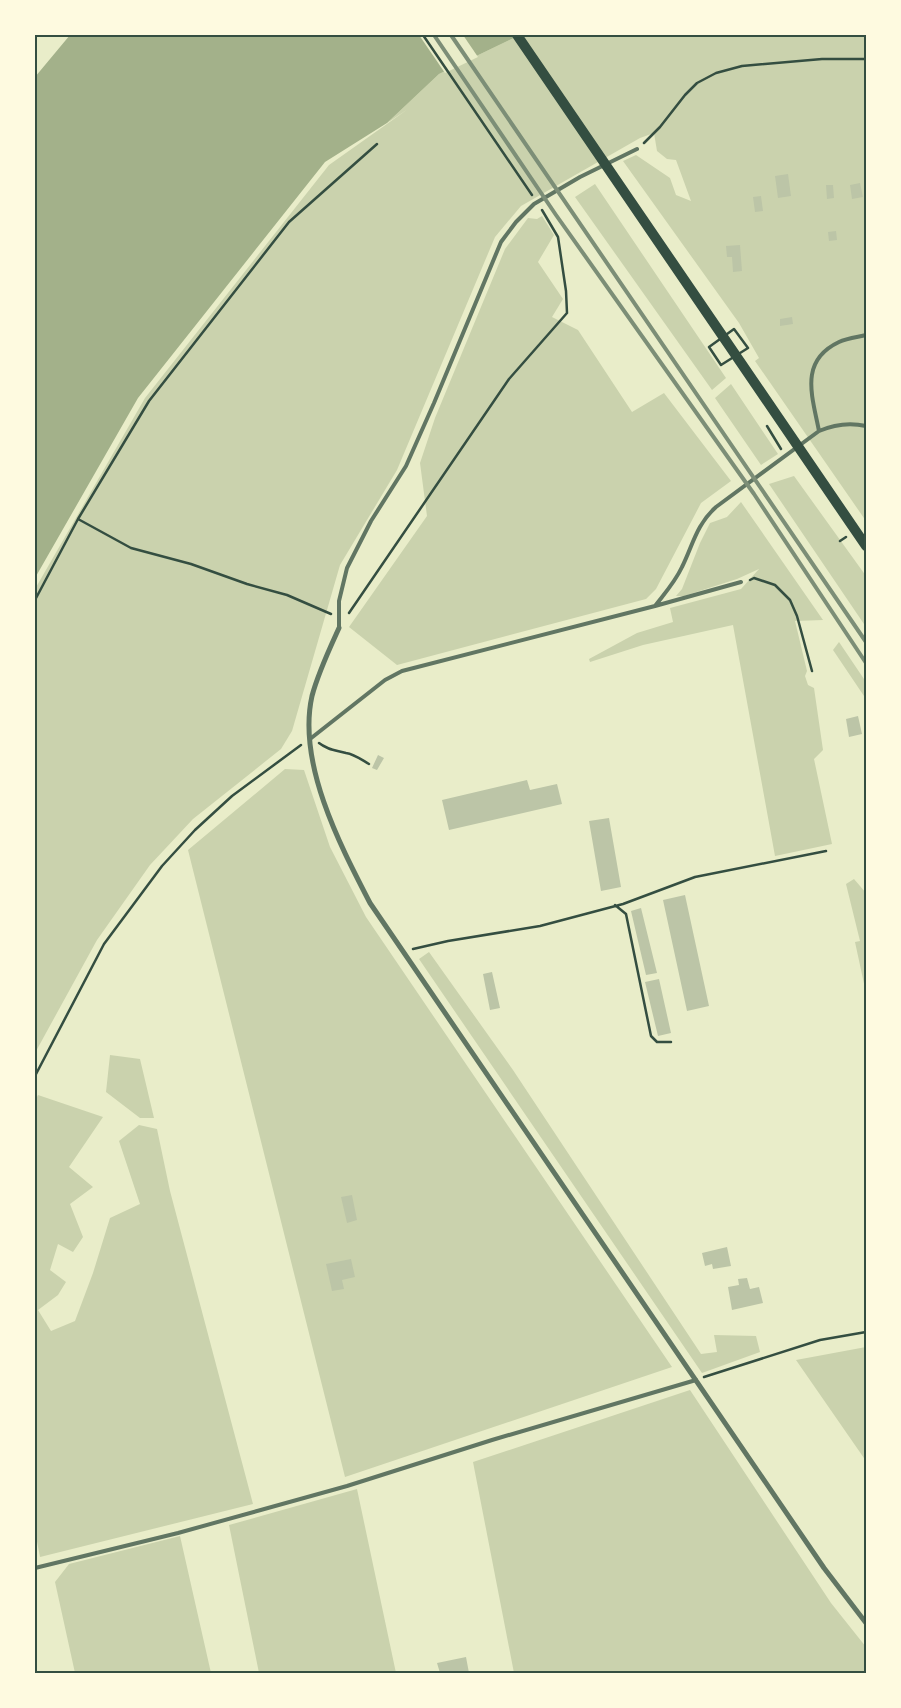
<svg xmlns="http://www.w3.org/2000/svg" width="901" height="1708" viewBox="0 0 901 1708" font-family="'PT Sans Narrow',sans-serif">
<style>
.green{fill:#cad2ad}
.water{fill:#a3b18a}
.pier{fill:#e9edc9}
.building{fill:#bcc5a7}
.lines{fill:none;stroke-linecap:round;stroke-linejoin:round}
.path{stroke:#344e41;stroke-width:2.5}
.service{stroke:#617663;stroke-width:4}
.minor{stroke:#617663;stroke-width:5}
.secondary{stroke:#344e41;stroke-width:10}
.rail{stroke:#7c8e77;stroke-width:4}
.neatline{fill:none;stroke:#344e41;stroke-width:2}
</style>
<rect width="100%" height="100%" fill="#e9edc9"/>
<path class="green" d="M520,35h346v486l-111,-160 4,-3 -20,-35 -116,-162 13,-6 34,23 6,17 15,6 -15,-41 -9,-1 -10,-8 -3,-18 -14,5 -119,68 -26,31 -98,233 -57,95 -48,166 -11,18 -88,70 -43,46 -53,75 -62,113v-464l110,-191 184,-233 79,-56 -21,14 52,-49z
M595,184l131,194 -14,12 -137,-193z
M542,216l12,19 -16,27 25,37 -11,18 26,13 54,82 32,-19 67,88 -30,22 -45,86 -10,10 -249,66 -48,-38 78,-111 -7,-53 15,-45 70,-169 23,-31 9,1z
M731,384l47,70 -17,11 -46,-67z
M794,476l72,100v51l-97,-143z
M741,502l82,118 -28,1 12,50 -2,5 3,9 6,3 9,62 -9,9 18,85 -57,12 -42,-231 -90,20 -53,17 -1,-3 48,-26 36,-11 -3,-14 71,-19 18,-20 -22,10 -53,17h-8l6,-7 18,-46 10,-20 17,-6z
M839,642l27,40v17l-33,-49z
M285,769l19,1 26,77 36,70 306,450 -327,110 -157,-627z
M854,879l12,14v100l-11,-51 5,-1 -14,-57z
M429,952l84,118 188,284 16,-2 -3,-17 42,1 4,16 -58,21 -283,-414z
M110,1055l30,4 14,59h-14l-34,-26z
M38,1095l65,22 -34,50 24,20 -23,17 13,33 -10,15 -15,-8 -8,26 16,12 -8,13 -20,15 13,21 24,-10 18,-48 17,-55 30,-14 -21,-63 20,-16 18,4 13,62 83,313 -213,53 -5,-26v-430z
M866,1347v114l-70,-101z
M690,1390l141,213 35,44v26h-352l-41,-211z
M357,1489l39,184h-137l-30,-148z
M180,1536l31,137h-136l-20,-91 14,-18z"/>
<path class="water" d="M70,35h450l-81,39 -52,49 -62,39 -187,236 -103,180v-501z"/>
<path class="pier" d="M419,35h44l15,22 -33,16z"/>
<path class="building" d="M788,174l3,22 -13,2 -3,-22z
M860,183l3,14 -11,2 -2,-14z
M826,185h7l1,13 -7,1z
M761,196l2,15 -8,1 -2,-15z
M836,231l1,9 -8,1 -1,-9z
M740,245l2,26 -9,1 -1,-15h-5l-1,-11z
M792,317l1,7 -13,2v-7z
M858,716l4,18 -13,3 -3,-18z
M378,755l6,3 -7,12 -5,-2z
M527,780l3,10 27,-6 5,20 -113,26 -7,-30z
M609,818l12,69 -20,4 -12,-70z
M685,895l24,111 -22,5 -24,-111z
M641,908l16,65 -11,2 -15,-64z
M492,972l8,36 -10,2 -7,-36z
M659,979l12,54 -13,3 -13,-54z
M352,1195l5,25 -10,3 -6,-26z
M727,1247l4,19 -18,3 -1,-5 -7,2 -3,-13z
M351,1259l4,18 -13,3 2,9 -12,2 -6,-27z
M747,1278l3,11 9,-2 4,16 -31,7 -4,-23 11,-2 -1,-6z
M466,1657l3,16h-29l-3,-10z"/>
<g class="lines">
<path class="path" d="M423,35l109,160
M644,143l16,-16 25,-32 12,-12 19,-10 26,-7 80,-7h44
M734,329l14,19 -27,17 -12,-18z
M767,426l14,23
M78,519l53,29 60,16 56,20 40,11 44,19
M840,541l6,-4
M750,580l4,-2 21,7 15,15 7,16 15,55
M35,600l43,-81 71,-118 140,-179 88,-78
M349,613l160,-234 58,-66 -1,-22 -8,-54 -16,-27
M319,743c9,7 16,7 27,10 8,1 16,7 23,11
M615,905l11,9 25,122 6,6h14
M413,949l35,-8 92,-15 83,-22 72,-27 131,-26
M35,1076l69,-132 58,-78 33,-36 37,-34 69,-51
M704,1377l116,-37 46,-8"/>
<path class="service" d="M819,431c-7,-36 -20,-70 20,-89 8,-4 19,-5 27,-7
M655,606l86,-24
M339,628v-27l8,-33 24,-47 35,-55 28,-63 67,-161 15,-20 18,-18 46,-27 57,-28
M310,739l75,-59 17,-9 253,-65c10,-13 20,-24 27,-39 11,-22 14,-42 34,-60l103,-76c16,-7 30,-9 47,-5
M35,1568l143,-35 169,-47 145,-46 204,-60"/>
<path class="minor" d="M339,628c-10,22 -21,45 -27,68 -15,67 28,149 58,207l454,665 42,55"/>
<path class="secondary" d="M517,35l349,511"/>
<path class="rail" d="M434,35l122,180 198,279 112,169
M451,35l415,607"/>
</g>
<rect width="901" height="1708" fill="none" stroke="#fefae0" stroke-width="72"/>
<rect x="36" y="36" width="829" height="1636" class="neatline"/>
</svg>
